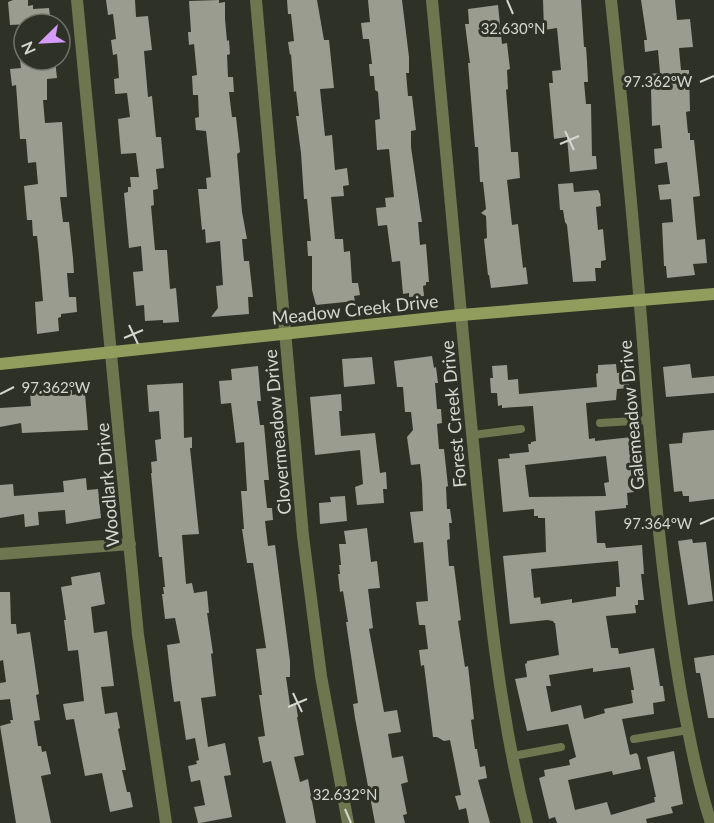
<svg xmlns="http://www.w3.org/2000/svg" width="714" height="823" viewBox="0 0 714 823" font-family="Lato,sans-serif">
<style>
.building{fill:#999c8f;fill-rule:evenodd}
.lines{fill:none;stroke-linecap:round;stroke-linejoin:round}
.lane{stroke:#6e764f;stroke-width:8}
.street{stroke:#6e764f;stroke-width:12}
.secondary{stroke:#919d5d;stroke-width:12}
.ticks{fill:none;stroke:#d5d7d0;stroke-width:2}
.labels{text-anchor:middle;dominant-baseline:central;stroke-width:6;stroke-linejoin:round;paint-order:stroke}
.street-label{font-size:18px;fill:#d5d7d0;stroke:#2e3126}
.ticks-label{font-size:15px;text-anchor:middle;fill:#d5d7d0;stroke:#2e3126;stroke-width:6;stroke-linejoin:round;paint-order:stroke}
</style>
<rect width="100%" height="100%" fill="#2e3126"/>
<path class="building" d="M13,0h15v6l5,-1v4l16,-1 2,15 -41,2 -2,-23z
M106,0h29l1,17 12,-1 4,34 -8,1 4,46 4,-1 4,41h5l3,31 -8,1 2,20 -5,1 1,15 -3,1 4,44h12l3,39 6,-1 3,34 -16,1v-3l-18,1 -1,-16 -8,1 -3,-34 10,-1 -2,-25 -12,2 -5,-55 4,-1v-5h3l-1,-10h9l-3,-24 -15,1 -3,-35 12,-2 -3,-24 -12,1 -1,-15 5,-1 -2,-24 -4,1 -2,-15 5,-1 -3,-25 -5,1z
M219,0v3l6,-1v17l2,22 2,-1 1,14 -3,1 1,22h5l1,15h-5l3,25h4l4,35 -3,2 5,58 5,27h-5l2,22h5l4,36h-5l1,17 -38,3 7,-9 -2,-22 7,-1 -3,-44 -14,2 -1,-14 -3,1 -4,-41h9l-1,-11 5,-1 -5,-46 -10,-1 -1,-12 4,-1 -1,-22h-5l-1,-19 5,-1 -3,-31 -5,1 -1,-13h3l-2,-31z
M287,0h30l7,40h5l5,48 -14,1 5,47 7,-1 3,35 12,-2 2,17 -6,1 1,10 -13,1 4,42h8l1,13 6,-1 2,32h6l2,12 -6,1 1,5 -39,4 -4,-15v-34h-4l-1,-15h4l-4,-42h-3l-3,-46 -5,-37h3l-3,-25 -2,1 -3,-38 -1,1 -2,-13 6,-1 -3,-27h-3z
M368,0h34l7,57v16h-3l2,23h4l4,34 -5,1v16l11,75h-4l2,23 6,-1 3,38h-3v3l-3,1 1,10 -15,1v-4l-6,1 -3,-33 -8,1 -5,-37 -9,1 -2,-18 10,-1 -1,-9 9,-1 -5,-48 -12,1 -2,-30 5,-1 -2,-27 -3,-2 -1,-14h-4l-1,-12h3l-3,-25h-6l-2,-16 9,-1z
M543,0h38l3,47h2l1,14 1,21h-4l2,22h5l1,52h4l1,13 -27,3 -3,-35 -13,2 -5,-56h4l-1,-12 9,-1 -4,-42 -13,2z
M641,0h34l2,20 13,-1 3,28 -14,1 2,22h8l1,41 -4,1 2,21h2v7h4l6,56 -7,1 4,43 8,-1 2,24 -14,1 2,11 -28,3 -1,-12h-2l-2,-43 11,-1 -2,-23 -11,1 -2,-15 12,-1 -3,-22 -12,2 -1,-15 8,-1 -2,-23 -8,1 -1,-37h-2l-1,-15 12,-1 -2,-23 -13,2 -1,-12h3z
M498,5l4,39 5,-1 3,26 -3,1 1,19 -2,1 5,62h7l2,26 -13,2 5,45 6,-1 5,44 3,-1 2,17 -37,4 -2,-13h-1l-4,-36 3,-1 -1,-22 -5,-3 5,-4 -3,-27h-3l-2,-35h-3l-7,-84h2l-5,-39h4l-1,-15z
M20,60h35l2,18 -10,1v21h-4l2,23 17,-1 5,75h-7l3,25h6l4,36 1,15h-7l2,24h7l1,15 -16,2v3l-3,1 1,13 -22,3 -2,-32 8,-1 -4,-46 -2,-19h-4l-1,-16h-5l-3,-34 14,-2 -2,-22 -8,1 -2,-24h-6l-4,-54 -4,1 -2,-17 11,-1z
M573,183l1,9 24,-2 2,4 1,12 -5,1 2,23 5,-1 3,31 -5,1v7h-6l1,13 -23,1 -6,-57 -2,-3 -2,-12h-3l-2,-26z
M432,356l2,12 2,-1 2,16h-3l2,26h4l1,14 -5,1 2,25h5l4,37 -2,1 1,22h3l2,14h-3l1,16 -3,1 2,26h5l7,54 -3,1 7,46 3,-1 6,53 -3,1 4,29h2l3,18 5,-1 2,12 -9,2 12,43h-21l-3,-15 -7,2 -4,-14 6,-1 -11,-55 -6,1 -7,-4h-4l-9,-72 -3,1 -2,-16 9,-1 -3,-24h-6l-3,-23 12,-1 -5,-59 -9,1 -4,-31 13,-1 -1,-28 -2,-19 -9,1 -4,-28 6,-7 -2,-18h-6l-2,-25h-6l-3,-26z
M372,357l3,27 -31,3 -2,-28z
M616,364l1,9 11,-1 1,16 -12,1 -1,11 -30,3 3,36 6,-1v3l37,-4 3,31 -4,1 3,23 -7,1 1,12h-2v3l-31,3 2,32h8l1,5 36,-3 2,29h-3l3,26h-6v5h-3l1,8 -30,3 5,32h7l1,6 35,-6 6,38h3l2,15 -12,2 1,11 -32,5 8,36 6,-2 2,2 3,14 -28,6 -1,-4 -44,9 7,30 32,-8 4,13 44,-13 -1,-5h2l-9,-40 27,-6 9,53 -12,3 2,6 -27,6 1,4h-90l-2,-6 -6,2 -10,-41 6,-2 -1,-6 26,-5 -1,-5 7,-3 -8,-33 -41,7 -12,-52 12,-2 -2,-13 2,-1v-2l32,-6 -4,-32h-1l-1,-2 -6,-1 -37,4 -7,-68 43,-4 -1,-34h-7v-2h-4v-7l-31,3 -5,-53 12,-1 -1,-4 20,-2 -1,-8h3v-2l5,-1 -3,-35 -31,2v-3l-4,1 -1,-13h-6l-1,-15h3l-1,-12 15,-1 1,15 10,-1 1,15 78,-7 -1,-13 2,-1v-8zM606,456l3,26 -5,1 2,13 -77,1 -4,-32zM618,561l2,26h-4v9l-44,7v-4l-31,5 -1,-7 -6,1 -3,-29zM630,667l4,23h-3l2,13 -29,6 1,4 -21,6 -3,-14 -30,7 -5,-26h5l-2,-11 44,-7v4z
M690,364l2,14 22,-2v17l-48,4 -3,-30z
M258,366l3,35h-4l3,24h4l5,55h-5l3,28h5l1,12 -8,1 3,25 7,-1 15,116v16h-4l4,28 6,-1 2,13h-1l7,38 -10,2 6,25 8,-3 8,44h-30l-15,-62 -8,2 -5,-26 7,-1 -6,-41h3l-6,-46 10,-1 -13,-85h-6l-5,-34h2l-3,-38h6l-3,-49 -8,1 -5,-40 -10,1 -2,-23 13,-1 -1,-11z
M183,383l1,55 8,-1v11h-2l9,86 -17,1 4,49 6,-1 2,10 13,-2 2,22h-2l6,40 -2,1 5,42 -15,2 7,49 17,-4 6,32 -7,1 8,41 -32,6h-2l-4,-16 11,-2 -5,-25 -9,2 -3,-16 9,-2 -1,-3 3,-1 -4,-22 -9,2 -6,-39 -6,1 -3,-22 -4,-35 13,-2 -5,-25 -10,1 -3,-25h2l-1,-7h2l-3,-30h-3l-8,-84h1l-1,-11 6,-1 -2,-21 6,-1 -2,-28 -10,1 -2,-27z
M72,390v5l13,-2 3,37 -66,3 -1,-10 -21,4v-19l31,-2 -1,-13z
M341,394l1,17h-3l2,25 34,-3 5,40 6,-1 1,17h-4l1,14 -27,2 -2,-18 8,-3 -3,-34 -45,5 -5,-58z
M714,430v69l-25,3v-6h-6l-1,-5 -8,1 -5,-48 13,-1 1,-10z
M86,478l1,12 11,-1 3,29 -35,6 -1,-14 -27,2 1,13 -14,2 -1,-13 -24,4v-33l13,-1 1,12 50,-4 -1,-11z
M345,496l2,25 -27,3 -1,-21 12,-1 -1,-5z
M367,528l4,34 6,-1 3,27 -12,1 5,39 -4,1 15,83 13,-2 4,22 -13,2 4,24 11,-2 5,26 -7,2 6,30 -4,1 2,8h-30l-20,-105 -2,-14 5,-1 -12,-81h2l-5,-31 -3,1 -2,-18h2l-1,-9h2l-2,-21h7l-2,-13z
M692,539l1,4 13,-1 7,59 -25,4 -10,-64z
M100,572l5,32 -14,3 3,26 13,-2 7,55 -13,1 4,27 12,-2 3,16 -2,1 8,41h-4l5,22h3l3,15 -23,5 -8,-39 -17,3 -11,-57 -8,1 -3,-16 21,-3 -6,-51 -10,1 -4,-31h2l-5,-33 11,-2 -1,-8z
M0,592h10l1,32h5l1,10 13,-2 9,62 -3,1 4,25 -6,1 4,25h3l1,6 4,-1 5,23 -10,2 10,47h-35l-16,-97 11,-3 -1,-3h3l-3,-21 -10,1v-17l6,-1 -3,-22 -3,1z
M714,655v63h-6l-8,-45h-4l-2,-15z"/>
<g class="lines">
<path class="lane" d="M600,423l49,-3
M473,435l48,-6
M634,739l54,-9
M513,756l48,-9"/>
<path class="street" d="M77,0l61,635 28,188
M256,0l47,536 18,140 27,147
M432,0c13,144 27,289 40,433 13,130 23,263 55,390
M611,0c13,123 25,247 34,370 8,110 18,221 37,329 8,42 16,84 29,124
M0,554l130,-10"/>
<path class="secondary" d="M0,364l461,-49 253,-21"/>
</g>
<path class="ticks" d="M507,0l6,14M700,82l14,-6M565,131l9,19M560,144l19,-8M129,325l9,19M124,338l19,-8M0,394l14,-7M700,524l14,-6M293,693l9,19M288,707l19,-8M345,809l6,14"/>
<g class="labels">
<g class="street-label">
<text transform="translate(355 309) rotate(-6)">Meadow Creek Drive</text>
<text transform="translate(453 414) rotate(-95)">Forest Creek Drive</text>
<text transform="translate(631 415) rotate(-95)">Galemeadow Drive</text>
<text transform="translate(277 432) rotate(-95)">Clovermeadow Drive</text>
<text transform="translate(107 485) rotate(-95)">Woodlark Drive</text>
</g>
</g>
<g class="ticks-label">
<text x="513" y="34">32.630°N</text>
<text x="658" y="87">97.362°W</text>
<text x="56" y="393">97.362°W</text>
<text x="658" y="529">97.364°W</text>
<text x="345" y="800">32.632°N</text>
</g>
<g transform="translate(42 42) rotate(246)"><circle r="28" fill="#2e3126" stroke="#71736a" stroke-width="1.5"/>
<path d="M0-4.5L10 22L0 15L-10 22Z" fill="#d69bfa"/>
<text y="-9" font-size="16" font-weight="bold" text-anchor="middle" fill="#d5d7d0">N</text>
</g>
</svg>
